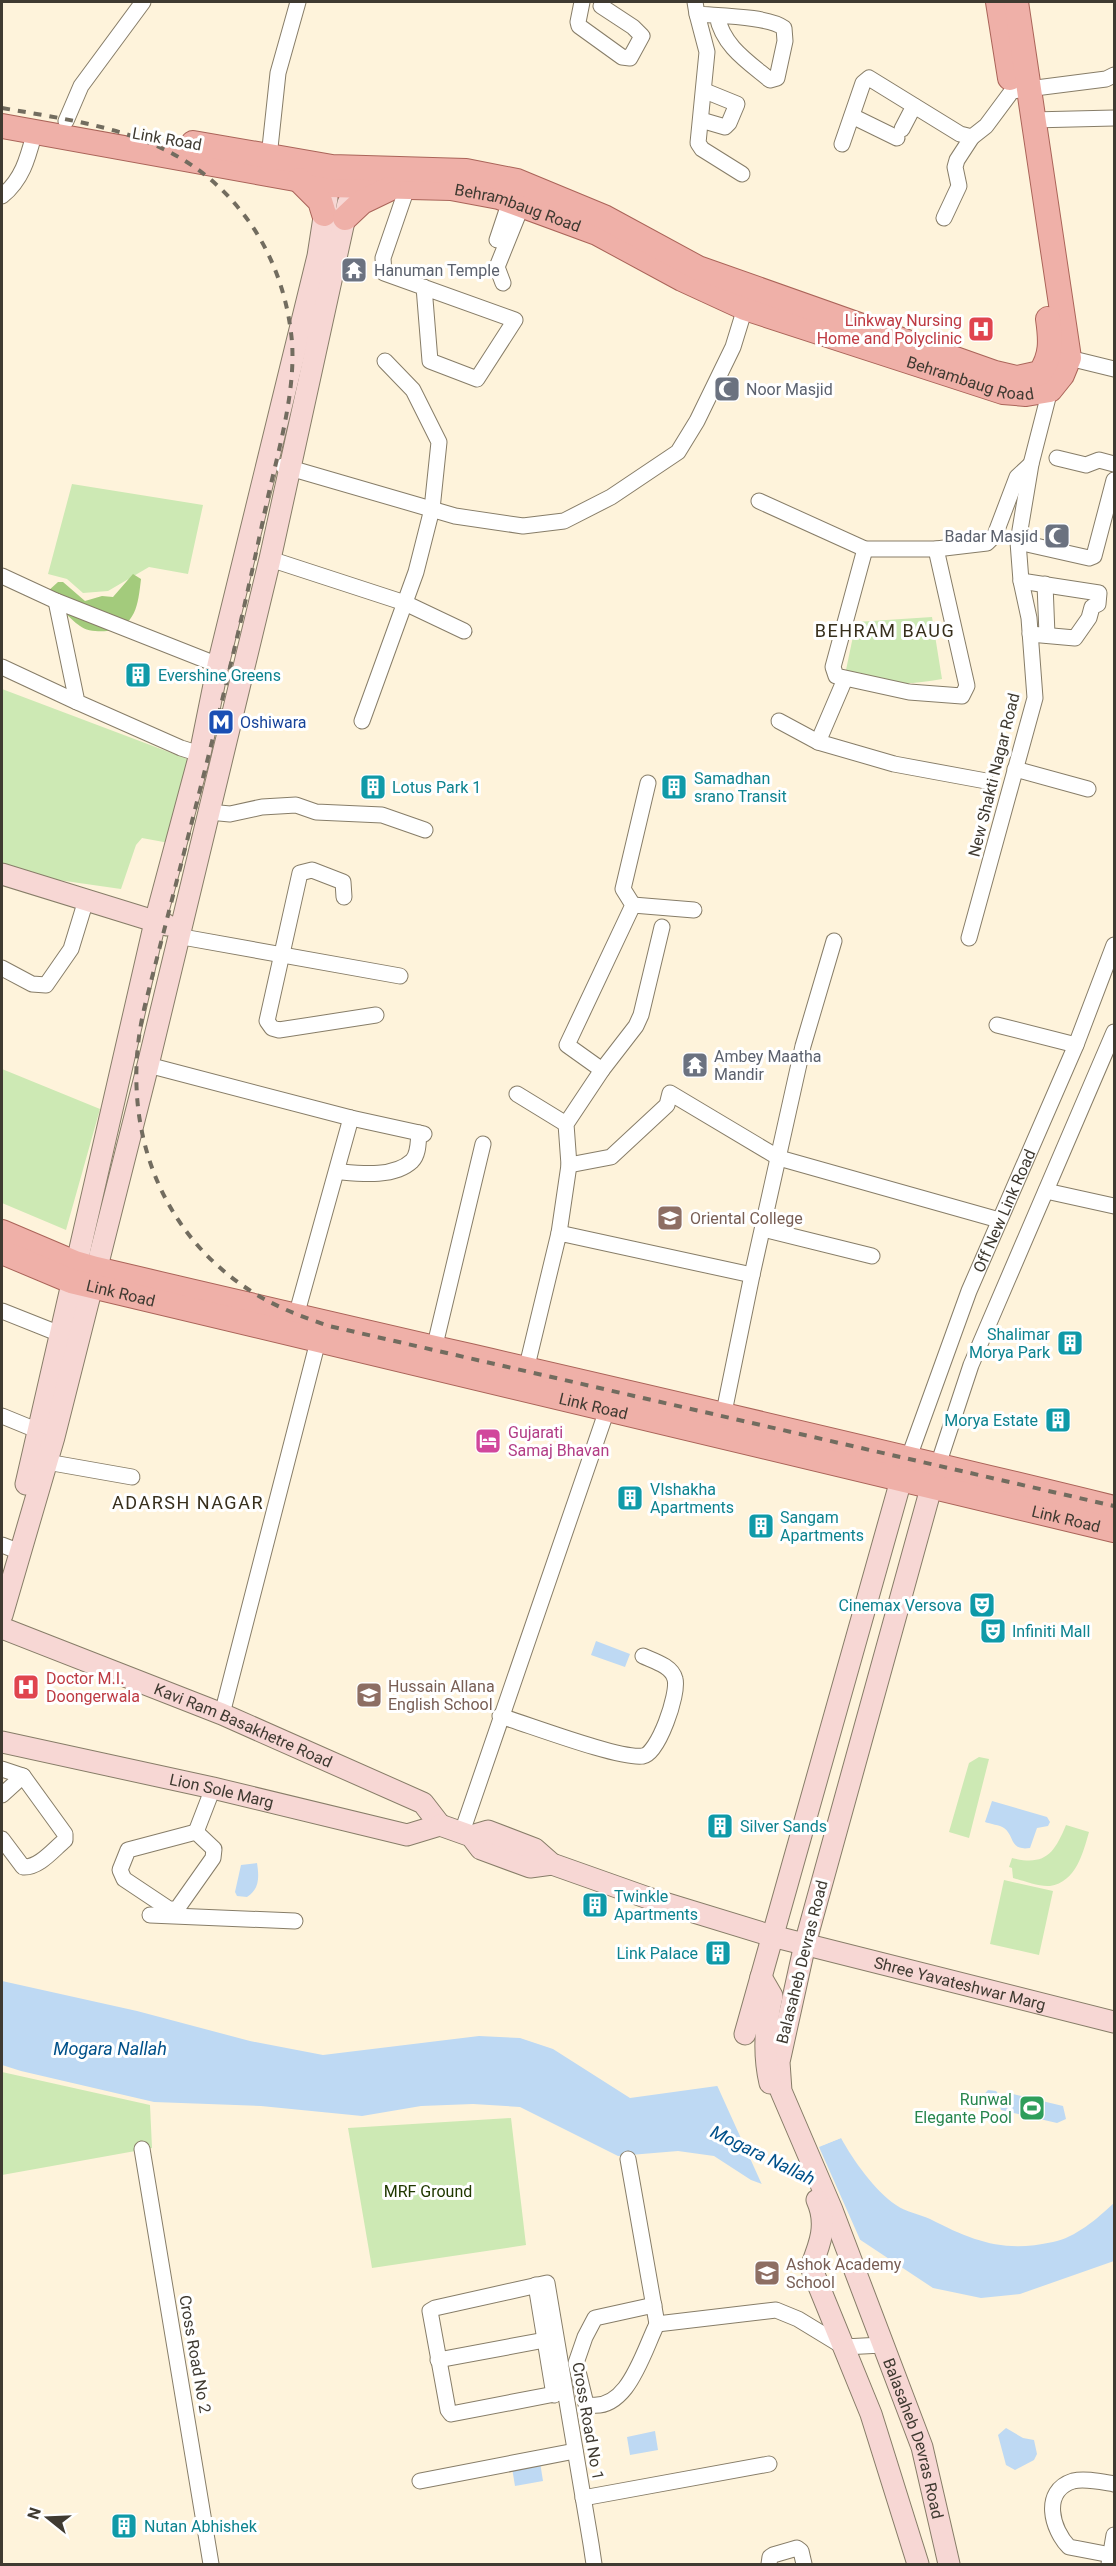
<svg xmlns="http://www.w3.org/2000/svg" width="1116" height="2566" viewBox="0 0 1116 2566" font-family="Roboto,sans-serif">
<style>
.green{fill:#cde9b4}
.forest{fill:#a3cb7c}
.water{fill:#bed9f3}
.pier{fill:#fef3db}
.lines{fill:none;stroke-linecap:round;stroke-linejoin:round}
.street-casing{stroke:#877d68;stroke-width:17}
.secondary-casing{stroke:#877d68;stroke-width:23}
.primary-casing{stroke:#aa6459;stroke-width:26}
.street{stroke:#fff;stroke-width:15}
.secondary{stroke:#f7d7d4;stroke-width:21}
.primary{stroke:#efb0a8;stroke-width:24}
.rail{stroke:#726c5f;stroke-width:4;stroke-dasharray:8 8;stroke-linecap:butt}
.labels{text-anchor:middle;dominant-baseline:central;stroke-width:6;stroke-linejoin:round;paint-order:stroke}
.street-label{font-size:16px;fill:#3f3a31;stroke:#fff}
.worship-label{font-size:16px;fill:#5b616d;stroke:#fff;text-anchor:start}
.health-label{font-size:16px;fill:#be3a42;stroke:#fff;text-anchor:end}
.culture-label{font-size:16px;fill:#0d838f;stroke:#fff;text-anchor:start}
.transit-label{font-size:16px;fill:#164399;stroke:#fff;text-anchor:start}
.education-label{font-size:16px;fill:#785e54;stroke:#fff;text-anchor:start}
.hotel-label{font-size:16px;fill:#b23c85;stroke:#fff;text-anchor:start}
.leisure-label{font-size:16px;fill:#27864d;stroke:#fff;text-anchor:end}
.park-label{font-size:16px;fill:#203800;stroke:#fff}
.neighbourhood-label{font-size:18px;letter-spacing:1.5px;fill:#372f1c;stroke:#fff}
.water-label{font-size:18px;font-style:italic;fill:#00518a;stroke:#fff}
</style>
<rect width="100%" height="100%" fill="#fef3db"/>
<path class="green" d="M72,484l131,21 -15,69 -39,-7 -41,24 -25,2 -16,-14 -19,-5z
M932,617l10,62c-36,7 -58,5 -93,-5l-3,-4 10,-48z
M2,689l188,71 -21,83 -27,-5 -6,7 -15,44 -119,-17z
M2,1069l98,40 -34,121 -64,-27z
M979,1757l10,2 -20,79 -20,-6 20,-69z
M1066,1825l23,7c-6,21 -13,50 -39,54 -11,1 -26,-5 -37,-8l-1,-10 -3,-1 3,-9c33,8 42,-4 54,-33z
M1004,1880l49,11 -14,64 -49,-11z
M2,2072l148,33 2,43 -150,27z
M511,2118l15,127 -154,23 -24,-140z"/>
<path class="forest" d="M133,574l8,5c-3,26 -5,48 -34,52 -8,1 -21,0 -27,-5 -12,-8 -23,-23 -33,-34l11,-10h5l22,19 17,-5 11,1z"/>
<path class="water" d="M596,1641l34,13 -5,13 -34,-12z
M992,1801l55,16 3,5 -2,4 -11,2 -7,20c-21,3 -15,-12 -26,-20 -4,-3 -14,-4 -19,-6z
M257,1863c2,13 3,26 -10,34l-10,-1 -2,-4 6,-27z
M2,1981l135,30 113,30 73,14 156,-19 41,2 33,11 77,49 87,-12 22,4 84,55 18,-7c12,22 34,53 55,67 10,7 23,9 34,14 43,22 73,34 123,23 22,-4 45,-24 61,-39v58l-94,33 -39,4 -48,-10 -139,-92 -43,-16 -37,-24 -36,-5 -60,5 -98,-49 -47,-3 -52,2 -59,10 -101,-10 -107,-4 -133,-31 -19,-6z
M988,2090l8,1 3,4 -8,12 -11,-3v-5z
M1009,2093l54,13 3,13 -9,4 -56,-13 -2,-7z
M1006,2428l17,10 11,2 3,14 -3,6 -19,10 -9,-5 -8,-30z
M655,2431l3,19 -28,5 -3,-18z
M540,2462l3,19 -28,5 -3,-18z"/>
<path class="pier" d="M716,2083l52,12 33,19 23,27 16,-6 1,3 -22,9 43,97 -70,-45 -29,-12z"/>
<g class="lines">
<defs>
<g id="street">
<path d="M582,2l-4,20 1,4 43,31 8,1 12,-22 -9,-9 -32,-21"/>
<path d="M695,2l2,12c21,2 71,2 87,14l1,13 -8,37 -7,2c-23,-19 -47,-34 -53,-64"/>
<path d="M697,14l10,38 -9,91 4,6 40,25"/>
<path d="M852,116l45,22"/>
<path d="M701,120l24,7 4,-4 8,-19 -32,-13"/>
<path d="M1032,120l82,-2"/>
<path d="M66,121l15,-35 62,-84"/>
<path d="M902,129l12,-23"/>
<path d="M842,144l21,-61 6,-5 91,56 12,3 14,-11 26,-35 94,-12 8,-4"/>
<path d="M269,157l9,-84 20,-71"/>
<path d="M407,188l-24,70 1,15 131,47 -38,59 -47,-18 -6,-74"/>
<path d="M2,196c21,-17 26,-39 33,-65"/>
<path d="M944,218l15,-32 -4,-19 2,-7 15,-23"/>
<path d="M497,240l13,-39"/>
<path d="M503,283l-6,-16 25,-62"/>
<path d="M1069,358l45,11"/>
<path d="M1057,458l29,7 13,-5 15,4"/>
<path d="M283,466l172,50 68,10 41,-5 47,-24 67,-45 19,-31 36,-74 12,-39"/>
<path d="M759,501l106,48h71l51,-6 8,-8 22,-58 14,-13"/>
<path d="M1018,542l71,16 5,-2 20,-76"/>
<path d="M865,549l-32,118 3,9 73,16 53,4 5,-10 -31,-137"/>
<path d="M270,559l135,44 59,28"/>
<path d="M2,576l54,25"/>
<path d="M1021,581l78,12 -1,11 -6,3 -3,11 -14,20 -45,-4"/>
<path d="M1045,584l2,51"/>
<path d="M2,667l75,35"/>
<path d="M845,679l-27,63 76,22 92,17"/>
<path d="M362,721l54,-149 16,-63 7,-67 -26,-52 -28,-29"/>
<path d="M779,721l39,21"/>
<path d="M200,754l-19,-6 -104,-46 -21,-101 162,64"/>
<path d="M1015,769l73,20"/>
<path d="M209,812l21,2 32,-7 34,-2 20,7 66,3 43,15"/>
<path d="M344,897l-1,-15 -31,-12 -12,3 -33,148 5,7 7,2 97,-15"/>
<path d="M633,905l61,5"/>
<path d="M177,936l223,40"/>
<path d="M969,938l66,-240 -6,-80 -8,-37 -3,-39 13,-78 19,-74 -2,-5"/>
<path d="M2,968l30,16 14,1 25,-36 15,-49"/>
<path d="M997,1025l79,20"/>
<path d="M148,1065l203,53 73,16"/>
<path d="M602,1070l34,-44 5,-11 21,-88"/>
<path d="M517,1094l49,30"/>
<path d="M569,1165l42,-8 56,-52 3,-12 109,65 220,62"/>
<path d="M342,1172c21,2 53,5 70,-11 7,-7 6,-20 7,-28"/>
<path d="M1046,1191l68,15"/>
<path d="M763,1229l109,27"/>
<path d="M559,1233l10,-68 -3,-41 36,-54 -35,-25 66,-140 -10,-16 25,-106"/>
<path d="M752,1275l51,-229 31,-105"/>
<path d="M2,1311l58,23"/>
<path d="M296,1316l55,-198"/>
<path d="M434,1349l49,-205"/>
<path d="M526,1370l33,-137 193,42 -29,142"/>
<path d="M2,1416l44,18"/>
<path id="s1" d="M909,1457l60,-166 107,-246 38,-100"/>
<path d="M47,1462l85,15"/>
<path d="M938,1465l33,-100 143,-333"/>
<path d="M2,1545l18,7"/>
<path d="M222,1714l96,-373"/>
<path d="M500,1716c27,8 121,44 143,40 15,-2 36,-62 32,-77 -3,-13 -21,-18 -32,-23"/>
<path d="M2,1769l21,7 42,58v6c-12,10 -26,28 -42,27l-21,-28"/>
<path d="M2,1795l21,-19"/>
<path d="M196,1832l18,17 -1,9 -36,51h-8l-45,-30 -4,-9 8,-20z"/>
<path d="M196,1832l17,-44"/>
<path d="M462,1832l148,-431"/>
<path d="M150,1915l145,6"/>
<path d="M142,2149l69,415"/>
<path d="M628,2159l29,165 119,-14 22,9 46,28 38,-2"/>
<path d="M536,2285l18,110"/>
<path d="M654,2305l-59,13 -10,19 -9,26 10,41c41,11 57,-52 71,-80"/>
<path d="M438,2360l107,-20"/>
<path d="M565,2392l-114,22 -3,-4 -18,-99 5,-3 112,-25 44,261 3,20"/>
<path d="M420,2481l155,-30"/>
<path d="M583,2498l186,-34"/>
<path d="M1111,2555l-42,-8c-17,-17 -28,-56 4,-66 12,-3 29,1 41,3"/>
<path d="M769,2564l1,-7 3,-2 24,-7 4,3 3,13"/>
<path d="M1109,2564l5,-29"/>
</g>
<g id="secondary">
<path d="M2,874l165,51"/>
<path id="s2" d="M936,1470l-131,474 -26,118 2,29 51,119 90,237 27,117"/>
<path d="M26,1484l129,-562 45,-168 18,-89 100,-409 9,-58"/>
<path d="M2,1615l52,-178 94,-372 122,-506 78,-356"/>
<path id="s3" d="M2,1628l220,86 201,89 17,22"/>
<path id="s4" d="M2,1742l211,46 194,47 33,-10"/>
<path d="M440,1825l31,11 10,13 49,18 22,-3"/>
<path id="s5" d="M471,1836l17,-5 47,18 17,15 96,34 124,38 342,86"/>
<path d="M761,1977l11,19c-7,30 -9,57 -2,87"/>
<path d="M745,2034l156,-554"/>
<path d="M817,2200c11,24 3,44 -6,67l60,147 47,150"/>
</g>
<g id="primary">
<path d="M998,2l12,76"/>
<path id="s6" d="M2,126l327,59 122,3 48,9 98,36 85,46 63,29 258,84 23,2 24,-4 12,-15 7,-17 -53,-356"/>
<path d="M193,143l139,24 134,4 51,10 87,36 94,51 297,105 22,5 23,-5c12,-17 11,-33 8,-54"/>
<path d="M299,180l21,21 4,13"/>
<path d="M345,218l17,-16 27,-13"/>
<path d="M2,1232l73,31 21,6c339,80 680,156 1018,239"/>
<path id="s7" d="M2,1252l69,29 1043,249"/>
</g>
</defs>
<use href="#street" class="street-casing"/>
<use href="#secondary" class="secondary-casing"/>
<use href="#primary" class="primary-casing"/>
<use href="#street" class="street"/>
<use href="#secondary" class="secondary"/>
<use href="#primary" class="primary"/>
<path class="rail" d="M2,108c91,16 177,25 239,103 30,37 47,84 51,131 4,57 -18,122 -29,178 -34,163 -77,324 -118,485 -27,111 9,226 109,288 24,15 49,24 75,33l785,180"/>
</g>
<defs>
<symbol id="temple-square" viewBox="-11 -11 22 22"><rect x="-9" y="-9" width="18" height="18" rx="4" fill="#6b7280" stroke="#fff"/><path d="M0-6L5-2H3V0L6.5 2.5H4V6H1.5V3h-3V6H-4V2.5H-6.5L-3 0V-2H-5Z" fill="#fff"/></symbol>
<symbol id="hospital-square" viewBox="-11 -11 22 22"><rect x="-9" y="-9" width="18" height="18" rx="4" fill="#e0444e" stroke="#fff"/><path d="M-5-5h3v3.5h4V-5h3V5h-3V1.5h-4V5h-3Z" fill="#fff"/></symbol>
<symbol id="mosque-square" viewBox="-11 -11 22 22"><rect x="-9" y="-9" width="18" height="18" rx="4" fill="#6b7280" stroke="#fff"/><path d="M3.5-4.9A6 6 0 1 0 3.5 4.9A5 5 0 1 1 3.5-4.9Z" fill="#fff"/></symbol>
<symbol id="building-square" viewBox="-11 -11 22 22"><rect x="-9" y="-9" width="18" height="18" rx="4" fill="#0f9aa8" stroke="#fff"/><path d="M-4-6H4V6H1V3H-1V6H-4ZM-2.5-4.3h1.7v1.8h-1.7ZM.8-4.3h1.7v1.8H.8ZM-2.5-1h1.7V.8h-1.7ZM.8-1h1.7V.8H.8Z" fill="#fff"/></symbol>
<symbol id="metro-square" viewBox="-11 -11 22 22"><rect x="-9" y="-9" width="18" height="18" rx="4" fill="#1a4fb4" stroke="#fff"/><path d="M-5.5 5V-5H-3L0 0L3-5H5.5V5H3V-.5L0 4L-3-.5V5Z" fill="#fff"/></symbol>
<symbol id="university-square" viewBox="-11 -11 22 22"><rect x="-9" y="-9" width="18" height="18" rx="4" fill="#8d6e63" stroke="#fff"/><path d="M0-5L7-2L0 1L-7-2ZM-4 1L0 2.5L4 1V4Q0 6-4 4Z" fill="#fff"/></symbol>
<symbol id="hotel-square" viewBox="-11 -11 22 22"><rect x="-9" y="-9" width="18" height="18" rx="4" fill="#d1479c" stroke="#fff"/><path d="M-6-4.5h1.5V1H6V5H4.5V3h-9V5H-6ZM-4 0a1.8 1.8 0 1 1 3.6 0ZM.5 0V-2.5h3Q6-2.5 6 0Z" fill="#fff"/></symbol>
<symbol id="theatre-square" viewBox="-11 -11 22 22"><rect x="-9" y="-9" width="18" height="18" rx="4" fill="#0f9aa8" stroke="#fff"/><path d="M-5-5.5Q0-4 5-5.5V0Q5 5 0 6Q-5 5-5 0ZM-3.3-2.5H-1v1.5H-3.3ZM1-2.5H3.3v1.5H1ZM-2.8 1Q0 5.5 2.8 1Z" fill="#fff"/></symbol>
<symbol id="school-square" viewBox="-11 -11 22 22"><rect x="-9" y="-9" width="18" height="18" rx="4" fill="#8d6e63" stroke="#fff"/><path d="M0-5L7-2L0 1L-7-2ZM-4 1L0 2.5L4 1V4Q0 6-4 4Z" fill="#fff"/></symbol>
<symbol id="stadium-square" viewBox="-11 -11 22 22"><rect x="-9" y="-9" width="18" height="18" rx="4" fill="#2e9e5b" stroke="#fff"/><path d="M0-5a6.5 5 0 1 0 0 10a6.5 5 0 1 0 0-10ZM-3.5-1.8h7v3.6h-7Z" fill="#fff"/></symbol>
</defs>
<g fill-rule="evenodd">
<use href="#temple-square" x="339" y="255" width="30" height="30"/>
<use href="#hospital-square" x="966" y="314" width="30" height="30"/>
<use href="#mosque-square" x="712" y="374" width="30" height="30"/>
<use href="#mosque-square" x="1042" y="521" width="30" height="30"/>
<use href="#building-square" x="123" y="660" width="30" height="30"/>
<use href="#metro-square" x="206" y="707" width="30" height="30"/>
<use href="#building-square" x="358" y="772" width="30" height="30"/>
<use href="#building-square" x="659" y="772" width="30" height="30"/>
<use href="#temple-square" x="680" y="1050" width="30" height="30"/>
<use href="#university-square" x="655" y="1203" width="30" height="30"/>
<use href="#building-square" x="1055" y="1328" width="30" height="30"/>
<use href="#building-square" x="1043" y="1405" width="30" height="30"/>
<use href="#hotel-square" x="473" y="1426" width="30" height="30"/>
<use href="#building-square" x="615" y="1483" width="30" height="30"/>
<use href="#building-square" x="746" y="1511" width="30" height="30"/>
<use href="#theatre-square" x="967" y="1590" width="30" height="30"/>
<use href="#theatre-square" x="978" y="1616" width="30" height="30"/>
<use href="#hospital-square" x="11" y="1672" width="30" height="30"/>
<use href="#school-square" x="354" y="1680" width="30" height="30"/>
<use href="#building-square" x="705" y="1811" width="30" height="30"/>
<use href="#building-square" x="580" y="1890" width="30" height="30"/>
<use href="#building-square" x="703" y="1938" width="30" height="30"/>
<use href="#stadium-square" x="1017" y="2093" width="30" height="30"/>
<use href="#school-square" x="752" y="2258" width="30" height="30"/>
<use href="#building-square" x="109" y="2511" width="30" height="30"/>
</g>
<g class="labels">
<g class="street-label">
<text transform="translate(167 139) rotate(10)">Link Road</text>
<text stroke="none"><textPath href="#s6" startOffset="524">Behrambaug Road</textPath></text>
<text stroke="none"><textPath href="#s6" startOffset="1010">Behrambaug Road</textPath></text>
<text transform="translate(994 775) rotate(-76)">New Shakti Nagar Road</text>
<text stroke="none"><textPath href="#s1" startOffset="264">Off New Link Road</textPath></text>
<text stroke="none"><textPath href="#s7" startOffset="126">Link Road</textPath></text>
<text stroke="none"><textPath href="#s7" startOffset="612">Link Road</textPath></text>
<text stroke="none"><textPath href="#s7" startOffset="1098">Link Road</textPath></text>
<text stroke="none"><textPath href="#s3" startOffset="260">Kavi Ram Basakhetre Road</textPath></text>
<text stroke="none"><textPath href="#s4" startOffset="225">Lion Sole Marg</textPath></text>
<text transform="translate(802 1962) rotate(-76)">Balasaheb Devras Road</text>
<text stroke="none"><textPath href="#s5" startOffset="516">Shree Yavateshwar Marg</textPath></text>
<text transform="translate(195 2354) rotate(80)">Cross Road No 2</text>
<text transform="translate(588 2421) rotate(80)">Cross Road No 1</text>
<text stroke="none"><textPath href="#s2" startOffset="1014">Balasaheb Devras Road</textPath></text>
</g>
<g class="worship-label">
<text x="374" y="270">Hanuman Temple</text>
<text x="746" y="389">Noor Masjid</text>
<text x="1038" y="536" text-anchor="end">Badar Masjid</text>
<text x="714" y="1056">Ambey Maatha<tspan x="714" dy="18">Mandir</tspan></text>
</g>
<g class="health-label">
<text x="962" y="320">Linkway Nursing<tspan x="962" dy="18">Home and Polyclinic</tspan></text>
<text x="46" y="1678" text-anchor="start">Doctor M.I.<tspan x="46" dy="18">Doongerwala</tspan></text>
</g>
<g class="culture-label">
<text x="158" y="675">Evershine Greens</text>
<text x="694" y="778">Samadhan<tspan x="694" dy="18">srano Transit</tspan></text>
<text x="392" y="787">Lotus Park 1</text>
<text x="1050" y="1334" text-anchor="end">Shalimar<tspan x="1050" dy="18">Morya Park</tspan></text>
<text x="1038" y="1420" text-anchor="end">Morya Estate</text>
<text x="650" y="1489">VIshakha<tspan x="650" dy="18">Apartments</tspan></text>
<text x="780" y="1517">Sangam<tspan x="780" dy="18">Apartments</tspan></text>
<text x="962" y="1605" text-anchor="end">Cinemax Versova</text>
<text x="1012" y="1631">Infiniti Mall</text>
<text x="740" y="1826">Silver Sands</text>
<text x="614" y="1896">Twinkle<tspan x="614" dy="18">Apartments</tspan></text>
<text x="698" y="1953" text-anchor="end">Link Palace</text>
<text x="144" y="2526">Nutan Abhishek</text>
</g>
<g class="transit-label">
<text x="240" y="722">Oshiwara</text>
</g>
<g class="education-label">
<text x="690" y="1218">Oriental College</text>
<text x="388" y="1686">Hussain Allana<tspan x="388" dy="18">English School</tspan></text>
<text x="786" y="2264">Ashok Academy<tspan x="786" dy="18">School</tspan></text>
</g>
<g class="hotel-label">
<text x="508" y="1432">Gujarati<tspan x="508" dy="18">Samaj Bhavan</tspan></text>
</g>
<g class="leisure-label">
<text x="1012" y="2099">Runwal<tspan x="1012" dy="18">Elegante Pool</tspan></text>
</g>
<g class="park-label">
<text x="428" y="2191">MRF Ground</text>
</g>
<g class="neighbourhood-label">
<text x="885" y="630">BEHRAM BAUG</text>
<text x="188" y="1502">ADARSH NAGAR</text>
</g>
<g class="water-label">
<text x="110" y="2048">Mogara Nallah</text>
<text transform="translate(763 2155) rotate(26)">Mogara Nallah</text>
</g>
</g>
<rect width="1116" height="2566" fill="none" stroke="#3f3a31" stroke-width="6"/>
<g transform="translate(48 2518) rotate(288)" stroke="#ffffff" stroke-width="4.5" paint-order="stroke">
<path d="M0-4.5L10 22L0 15L-10 22Z" fill="#3f3a31"/>
<text y="-9" font-size="16" font-weight="bold" text-anchor="middle" fill="#3f3a31">N</text>
</g>
</svg>
